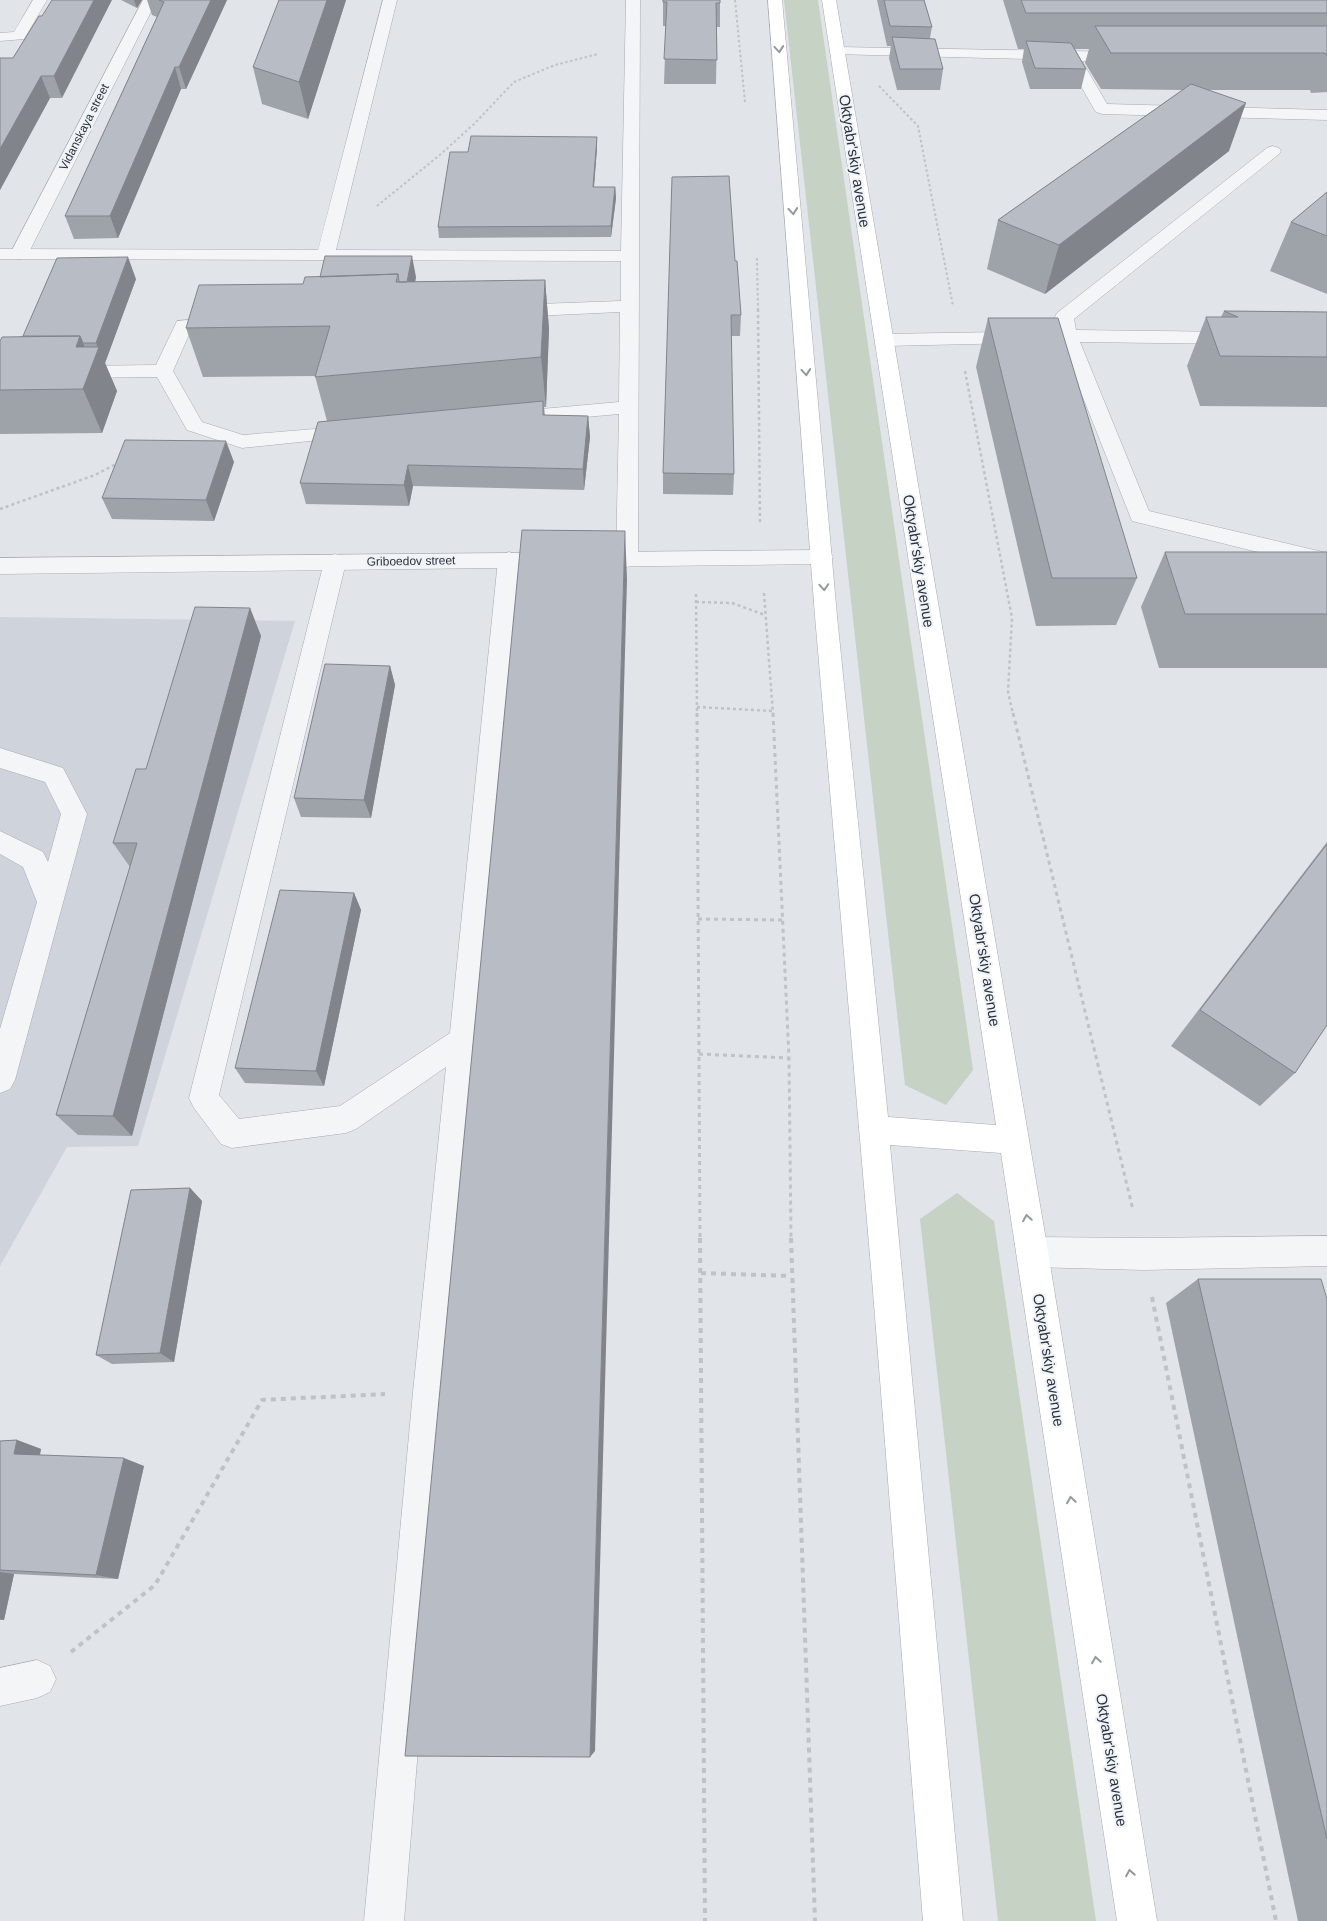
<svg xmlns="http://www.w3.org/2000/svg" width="1327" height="1921" viewBox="0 0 1327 1921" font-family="Arial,sans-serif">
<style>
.built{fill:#cfd3db}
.green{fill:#c6d2c3}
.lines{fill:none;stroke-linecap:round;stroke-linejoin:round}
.lane-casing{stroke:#a6abb3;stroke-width:1}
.street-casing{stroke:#a6abb3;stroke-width:1}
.secondary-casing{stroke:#a6abb3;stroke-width:1}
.path-far3{stroke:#bfc2c7;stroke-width:2;stroke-dasharray:2.5 2.5;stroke-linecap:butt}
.path-far2{stroke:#bfc2c7;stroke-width:2.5;stroke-dasharray:3 3;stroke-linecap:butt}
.path-far1{stroke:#bfc2c7;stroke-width:3;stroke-dasharray:4 4;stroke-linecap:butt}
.path{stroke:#bfc2c7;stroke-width:4;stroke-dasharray:5 5;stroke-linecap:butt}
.lane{fill:#f4f5f7;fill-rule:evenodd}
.street{fill:#f4f5f7;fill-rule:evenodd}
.secondary{fill:#fff;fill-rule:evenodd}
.wall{fill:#9ea3a9}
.shaded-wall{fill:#81848a}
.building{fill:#b8bdc5;stroke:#81848a}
.oneway{stroke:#9498a0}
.labels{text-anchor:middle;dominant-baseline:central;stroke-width:4;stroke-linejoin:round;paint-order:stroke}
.far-street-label{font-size:12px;fill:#2a3240;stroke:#f0f3f6}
.street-label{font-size:15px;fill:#2a3240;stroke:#f0f3f6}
</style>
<rect width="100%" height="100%" fill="#e1e4e9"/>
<path class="built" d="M0,617l295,4 -157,525 -71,1 -67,119z"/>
<path class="green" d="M784,0h34l155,1070 -27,35 -41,-20z
M957,1193l37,28 102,700h-98l-78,-702z"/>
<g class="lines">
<defs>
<path id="lane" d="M33,0h14l-23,39 -24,2v-8l14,-1z
M383,0h14l-61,250 285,1 5,-251h14l-2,559 -3,5 -8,3 -8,-3 -3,-5 3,-145 -111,10 -7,-2 -3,-4 3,-4 7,-2 111,-10 1,-90 -109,5 -7,-2 -2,-4 2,-4 7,-2 110,-4v-40l-621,-2v-10l318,1z
M838,47l285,5 5,2 3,3 -3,3 -46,1 25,43 220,6v10l-225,-6 -6,-2 -2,-3 -28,-49 -233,-6 -2,-3 2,-3z
M1273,146l6,2 2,3 -2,3 -205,165 2,11 159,2 7,2 2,4 -2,4 -7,2 -155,-2 69,169 178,42v16l-195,-48 -71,-179 -177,4 -7,-2 -2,-4 2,-4 7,-2 173,-3 -2,-14 2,-4 210,-165z
M224,317l7,2 2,4 -2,4 -40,3 -18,41 29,51 41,13 108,-9 7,2 3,4 -3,4 -116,12 -55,-18 -30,-53 -157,2v-12l156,-2 21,-44z
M509,552l8,3 3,5 -73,832 -43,529h-40l49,-529 33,-325 -90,62 -10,4 -114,15 -11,-4 -27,-36 -5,-10 135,-536 3,-5 8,-3 8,3 3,5 -127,533 20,24 101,-13 110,-73 48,-473 3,-5z
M0,748l63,20 24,46 -72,266 -5,9 -10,4v-64l37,-127 -14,-35 -23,-13v-23l43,21 5,10 13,-48 -16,-32 -45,-14z
M1327,1236v30l-183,4 -112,-3 -11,-4 -5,-11 5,-11 11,-4 112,1z
M37,1660l13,6 6,13 -6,13 -13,6 -37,8v-38z"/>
<path id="street" d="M143,0h14l-129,254 -3,4 -6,1 -6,-1 -3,-4z
M822,550l8,2 3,5 -3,5 -8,2 -822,10v-16z"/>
<path id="secondary" d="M768,0h14l55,616 51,501 108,8 -174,-1125h14l212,1252 109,669h-40l-116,-768 -111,-8 73,776h-40l-51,-642 -57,-663z"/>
</defs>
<use href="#lane" class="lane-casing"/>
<use href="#street" class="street-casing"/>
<use href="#secondary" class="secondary-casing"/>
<path class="path-far3" d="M735,0l10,102
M879,86l39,40 35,180
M377,206l64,-52 34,-31 39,-41 41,-17 43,-11
M757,258l1,53"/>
<path class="path-far2" d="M758,309l2,215
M965,371l47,247 -4,74 5,22
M0,509l95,-34 23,-12
M764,593l9,121
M696,594l1,120
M696,602l36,1 33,12
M697,707l76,4"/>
<path class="path-far1" d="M697,713l3,526
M773,713l16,345 2,181
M1013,713l120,497
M698,919l85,1
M699,1054l90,4"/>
<path class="path" d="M700,1238l5,683
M791,1238l24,683
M701,1273l90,3
M1152,1297l124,624
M71,1652l84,-67 107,-185 123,-6"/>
<use href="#lane" class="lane"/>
<use href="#street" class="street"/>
<use href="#secondary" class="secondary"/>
</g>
<path class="wall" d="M121,0h21l-5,8z
M147,0h80l-41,89h-5l-63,149 -44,1 -9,-23 92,-199 -5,-2z
M346,0l-38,119 -46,-15 -9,-37z
M663,0h57v27h-3l-1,57h-52l2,-58h-3z
M877,0h47l8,27 -2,11 13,31 -3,21h-43l-8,-32 2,-12h-4z
M1003,0h324v92l-16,1 -1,-3h-102l21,61 -184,143 -58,-25 11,-49 184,-130 -81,-1 -16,-26 4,-14h-14l11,20 -5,20h-51l-8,-27 2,-13h-6z
M39,16l23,82h-12l-50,92v-132h13z
M597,137v11l-3,39h21l1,11 -5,39 -172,1 -1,-11 30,-75z
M1327,192v102l-57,-23 21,-49z
M735,261l6,54 -1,21h-9l3,138 -1,21 -70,-1v-21z
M416,277l-1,5 130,-2 4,49 -3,78h-2l1,8 43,1 2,21 -6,53 -171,-4 -4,20 -103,-2 -6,-21 27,-62 -12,-45 -112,1 -17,-49 117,-44z
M136,279l-31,84 12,28 -15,42 -102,1v-93l23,-5z
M1224,311l103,1v95l-127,-1 -13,-40 19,-49h15z
M988,318l149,260 -21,47 -80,1 -60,-259z
M234,462l-20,59 -102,-2 -10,-21z
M1165,552h162v116h-168l-18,-61z
M250,608l11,28 -129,500 -54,-1 -22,-20 74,-248 -17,-24 33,-74z
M390,666l5,19 -24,133 -70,-1 -7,-19z
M1327,842v183l-32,48 -35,33 -89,-60z
M354,893l7,17 -37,176 -79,-3 -10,-15z
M190,1188l12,13 -28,161 -62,2 -16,-9z
M1198,1279l129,20v622h-29l-132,-618z
M17,1440l24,9 -1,6 104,11 -26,113 -104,-5 -10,46h-4v-179z"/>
<path class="shaded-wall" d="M94,0h18l-50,98 -8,-22z
M134,0h8l-5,8z
M211,0h16l-41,89 -7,-22z
M327,0h19l-38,119 -9,-37z
M175,67l6,22 -63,149 -8,-22z
M41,76l9,22 -50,92v-41z
M1246,103l-17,48 -184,143 14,-49z
M597,137v11l-4,50v-11z
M615,187l1,11 -5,39v-11z
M412,256l4,21 -6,31 -4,-21z
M128,257l8,22 -31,84 12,28 -15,42 -19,-44 -7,-42 4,-11 12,28 6,-16 -2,-5z
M545,280l4,49 -3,78 -5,-50z
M588,416l2,21 -6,53 -1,-21z
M226,441l8,21 -20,59 -8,-21z
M408,465l5,21 -4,20 -5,-21z
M625,531l2,48 -32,1172 -5,6z
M250,608l11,28 -129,500 -19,-20z
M390,666l5,19 -24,133 -7,-18z
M354,893l7,17 -37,176 -8,-15z
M190,1188l12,13 -28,161 -14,-9z
M17,1440l24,9 -3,14 -24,-9z
M124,1458l20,8 -26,113 -22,-4z
M0,1572l14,2 -10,46 -4,-1z"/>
<path class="building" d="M52,0h42l-40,76h-13l-41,73v-91h13l26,-42h3z
M159,0h52l-32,67h-4l-65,149h-45l99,-214z
M279,0h48l-28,82 -46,-15z
M663,0h57v3h-4l1,57 -53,-1 3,-57h-4z
M884,0h40l8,27 -42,-1z
M1021,0h306v13h-301z
M1095,26h232v30l-2,-3h-214z
M892,37l43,2 8,30h-43z
M1026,41l45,2 15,26 -51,-1z
M1191,84l55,19 -187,142 -61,-25z
M471,136l126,1 -4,50h22l-4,39 -173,1 12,-75h18z
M729,176l6,85h2l4,54h-10l3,159 -71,-1 9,-296z
M1327,192v44l-36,-14z
M325,256h87l-5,26h-8l-1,-8 -78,3z
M128,257l-32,86h-13l-3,-7h-57l34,-78z
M398,274l-2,8 149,-2 -4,77 -226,20 15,-51 -144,2 13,-43 104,-1 2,-7z
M1224,311l103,1v45l-107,-1 -14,-39h32z
M988,318h70l79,260h-85z
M80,336l-4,11h23l-16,42 -83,1v-49l2,-4z
M543,401v14l45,1 -5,53 -175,-4 -4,20 -104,-2 18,-61z
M125,440l101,1 -20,59 -104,-2z
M522,530l103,1 -35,1226 -185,-1z
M1165,552h162v62h-142z
M195,607l55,1 -137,508 -57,-1 81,-272h-24l23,-74h10z
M325,664l65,2 -26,134 -70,-2z
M1327,844v181l-32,48 -95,-63z
M280,890l74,3 -38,178 -81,-3z
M190,1188l-30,165 -64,2 35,-165z
M1198,1279h123l6,20v540z
M17,1440l-3,14 110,4 -28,117 -96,-5v-129z"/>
<defs><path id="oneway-chevron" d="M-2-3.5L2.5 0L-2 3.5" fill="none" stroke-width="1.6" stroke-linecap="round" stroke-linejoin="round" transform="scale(1.25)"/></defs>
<g class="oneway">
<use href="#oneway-chevron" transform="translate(779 49) rotate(85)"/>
<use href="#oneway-chevron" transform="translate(793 211) rotate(85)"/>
<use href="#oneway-chevron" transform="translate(806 372) rotate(85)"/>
<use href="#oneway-chevron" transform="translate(824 587) rotate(86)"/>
<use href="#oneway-chevron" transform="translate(1027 1218) rotate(-99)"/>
<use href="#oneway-chevron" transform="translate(1071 1500) rotate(-99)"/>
<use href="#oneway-chevron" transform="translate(1096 1660) rotate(-99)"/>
<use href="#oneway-chevron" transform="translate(1130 1873) rotate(-99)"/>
</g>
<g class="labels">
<g class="far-street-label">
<text transform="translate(84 127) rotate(-63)">Vidanskaya street</text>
<text transform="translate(411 561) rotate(-1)">Griboedov street</text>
</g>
<g class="street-label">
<text transform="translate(855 161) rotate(81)">Oktyabr'skiy avenue</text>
<text transform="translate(919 561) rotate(81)">Oktyabr'skiy avenue</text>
<text transform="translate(985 960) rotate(81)">Oktyabr'skiy avenue</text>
<text transform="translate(1049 1360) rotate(81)">Oktyabr'skiy avenue</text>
<text transform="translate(1112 1760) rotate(81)">Oktyabr'skiy avenue</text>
</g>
</g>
</svg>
